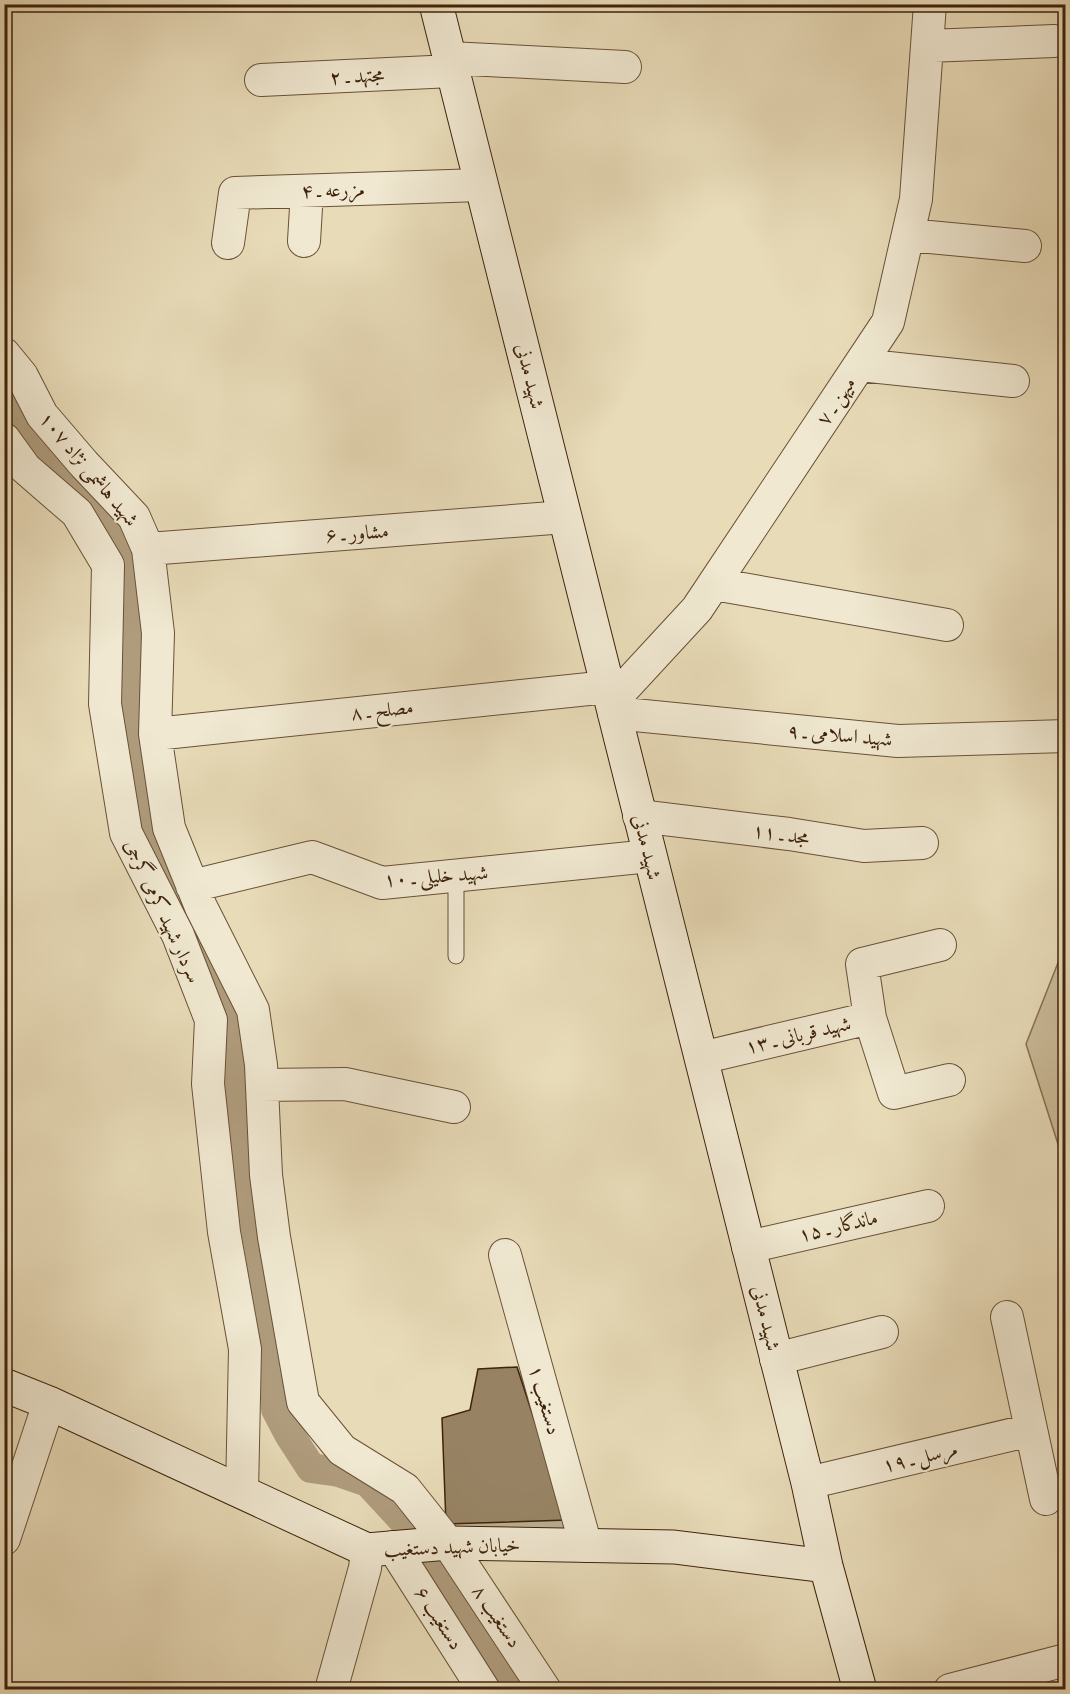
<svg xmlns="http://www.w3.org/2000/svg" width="1070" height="1694" viewBox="0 0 1070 1694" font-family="'IM FELL French Canon',Amiri,serif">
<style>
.green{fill:#cbbc9a;stroke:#857052;stroke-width:1.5}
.shadow{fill:#0003}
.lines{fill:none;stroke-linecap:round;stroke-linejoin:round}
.canal{stroke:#af9c7d;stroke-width:30}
.building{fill:#978364;stroke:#3f230a;stroke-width:1.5}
.lane-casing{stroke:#695136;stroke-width:17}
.street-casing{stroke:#695136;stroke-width:34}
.secondary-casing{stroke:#3f230a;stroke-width:35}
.lane{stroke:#f0e8d1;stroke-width:15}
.street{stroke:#f0e8d1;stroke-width:32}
.secondary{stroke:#f0e8d1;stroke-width:33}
.labels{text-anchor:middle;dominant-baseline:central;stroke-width:4.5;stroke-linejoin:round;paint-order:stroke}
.street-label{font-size:20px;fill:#3f230a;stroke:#f0e8d1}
</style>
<rect width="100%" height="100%" fill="#e8dbb8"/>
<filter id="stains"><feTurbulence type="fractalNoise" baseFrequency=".00333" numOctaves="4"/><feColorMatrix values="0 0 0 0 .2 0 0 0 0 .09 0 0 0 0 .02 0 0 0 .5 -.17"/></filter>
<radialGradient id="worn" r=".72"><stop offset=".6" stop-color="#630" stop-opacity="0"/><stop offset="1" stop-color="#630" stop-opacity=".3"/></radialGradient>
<path class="green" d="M1065,945v221l-39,-122z"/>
<path class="shadow" d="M516,1368l16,16 49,151 -118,4 -16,-15 25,-113z"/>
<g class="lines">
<path class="canal" d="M4,402l49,66 66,67 13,96 -6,112 26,112 66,128 10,26 5,39 2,84 20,93 20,113 1,71 13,25 22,34 28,4 29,10 35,38
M435,1567l13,23 65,87 2,13"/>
</g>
<path class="building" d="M517,1367l50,153 -121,4 -4,-106 28,-8 8,-41z"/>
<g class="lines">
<defs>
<path id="lane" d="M456,956v-80"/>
<path id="street" d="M927,46l127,-5
M449,58l176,9
M261,80l191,-9
M908,235l117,11
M304,241l3,-50
M228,243l7,-50 246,-8
M4,354l18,22 20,39 42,49 50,53 14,32 10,84 -3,101 14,94 32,79 52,103 8,55 5,110 8,62 29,165 39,48 63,39 43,54 97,147
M860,365l153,16
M4,439l21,29 52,45 31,52 -3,139 21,129 52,102 33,85 -3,64 16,148 21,117 -3,143
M148,549l417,-32
M714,584l233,41
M612,701l85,-92 191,-287 28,-123 14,-195
M614,713l284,28 168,-5
M155,734l453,-47
M639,816l150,18 75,12 58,-3
M192,886l120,-29 70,26 268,-27
M870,1018l24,75 55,-13
M701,1058l169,-40 -8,-54 78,-19
M262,1085l83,-1 109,23
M748,1247l180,-41
M505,1255l81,291
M1007,1317l39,182
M776,1359l106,-27
M808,1483l223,-53
M4,1539l45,-136
M393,1547l91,143
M331,1690l34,-122 2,-18
M950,1690l116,-30"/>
<path id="secondary" d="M436,4l372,1479 18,83 34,124
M4,1385l45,18 318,147 81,-7 226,4 152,19"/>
</defs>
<use href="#lane" class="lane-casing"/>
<use href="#street" class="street-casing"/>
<use href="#secondary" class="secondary-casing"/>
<use href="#lane" class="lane"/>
<use href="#street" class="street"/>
<use href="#secondary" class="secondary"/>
</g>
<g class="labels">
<g class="street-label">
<text transform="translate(357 76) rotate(-3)">مجتهد ـ ۲</text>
<text transform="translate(333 190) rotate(-2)">مزرعه ـ ۴</text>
<text transform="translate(530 376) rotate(76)">شهید مدنی</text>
<text transform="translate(836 401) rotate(-56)">میهن ـ ۷</text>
<text transform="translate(89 469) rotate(50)">شهید هاشمی نژاد ۱۰۷</text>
<text transform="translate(357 533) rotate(-4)">مشاور ـ ۶</text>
<text transform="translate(382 710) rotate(-6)">مصلح ـ ۸</text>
<text transform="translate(840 735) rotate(5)">شهید اسلامی ـ ۹</text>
<text transform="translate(781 834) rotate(8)">مجد ـ ۱۱</text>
<text transform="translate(647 847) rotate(76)">شهید مدنی</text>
<text transform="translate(436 876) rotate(-4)">شهید خلیلی ـ ۱۰</text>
<text transform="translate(163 911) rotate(65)">سردار شهید کرمی گرجی</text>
<text transform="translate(798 1035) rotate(-13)">شهید قربانی ـ ۱۳</text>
<text transform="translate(838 1226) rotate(-13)">ماندگار ـ ۱۵</text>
<text transform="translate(766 1318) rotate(76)">شهید مدنی</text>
<text transform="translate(545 1400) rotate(74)">دستغیب ۱</text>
<text transform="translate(920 1457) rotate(-13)">مرسل ـ ۱۹</text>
<text transform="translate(452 1547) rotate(-2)">خیابان شهید دستغیب</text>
<text transform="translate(497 1616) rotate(56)">دستغیب ۸</text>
<text transform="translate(439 1618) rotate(57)">دستغیب ۶</text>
</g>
</g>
<rect width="1070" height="1694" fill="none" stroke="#e8dbb8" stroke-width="24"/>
<rect x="6" y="6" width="1058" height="1682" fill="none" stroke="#3f230a" stroke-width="3"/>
<rect x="12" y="12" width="1046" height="1670" fill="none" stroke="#3f230a" stroke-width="1.5"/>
<rect width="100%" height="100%" filter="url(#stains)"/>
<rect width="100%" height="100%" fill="url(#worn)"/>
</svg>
